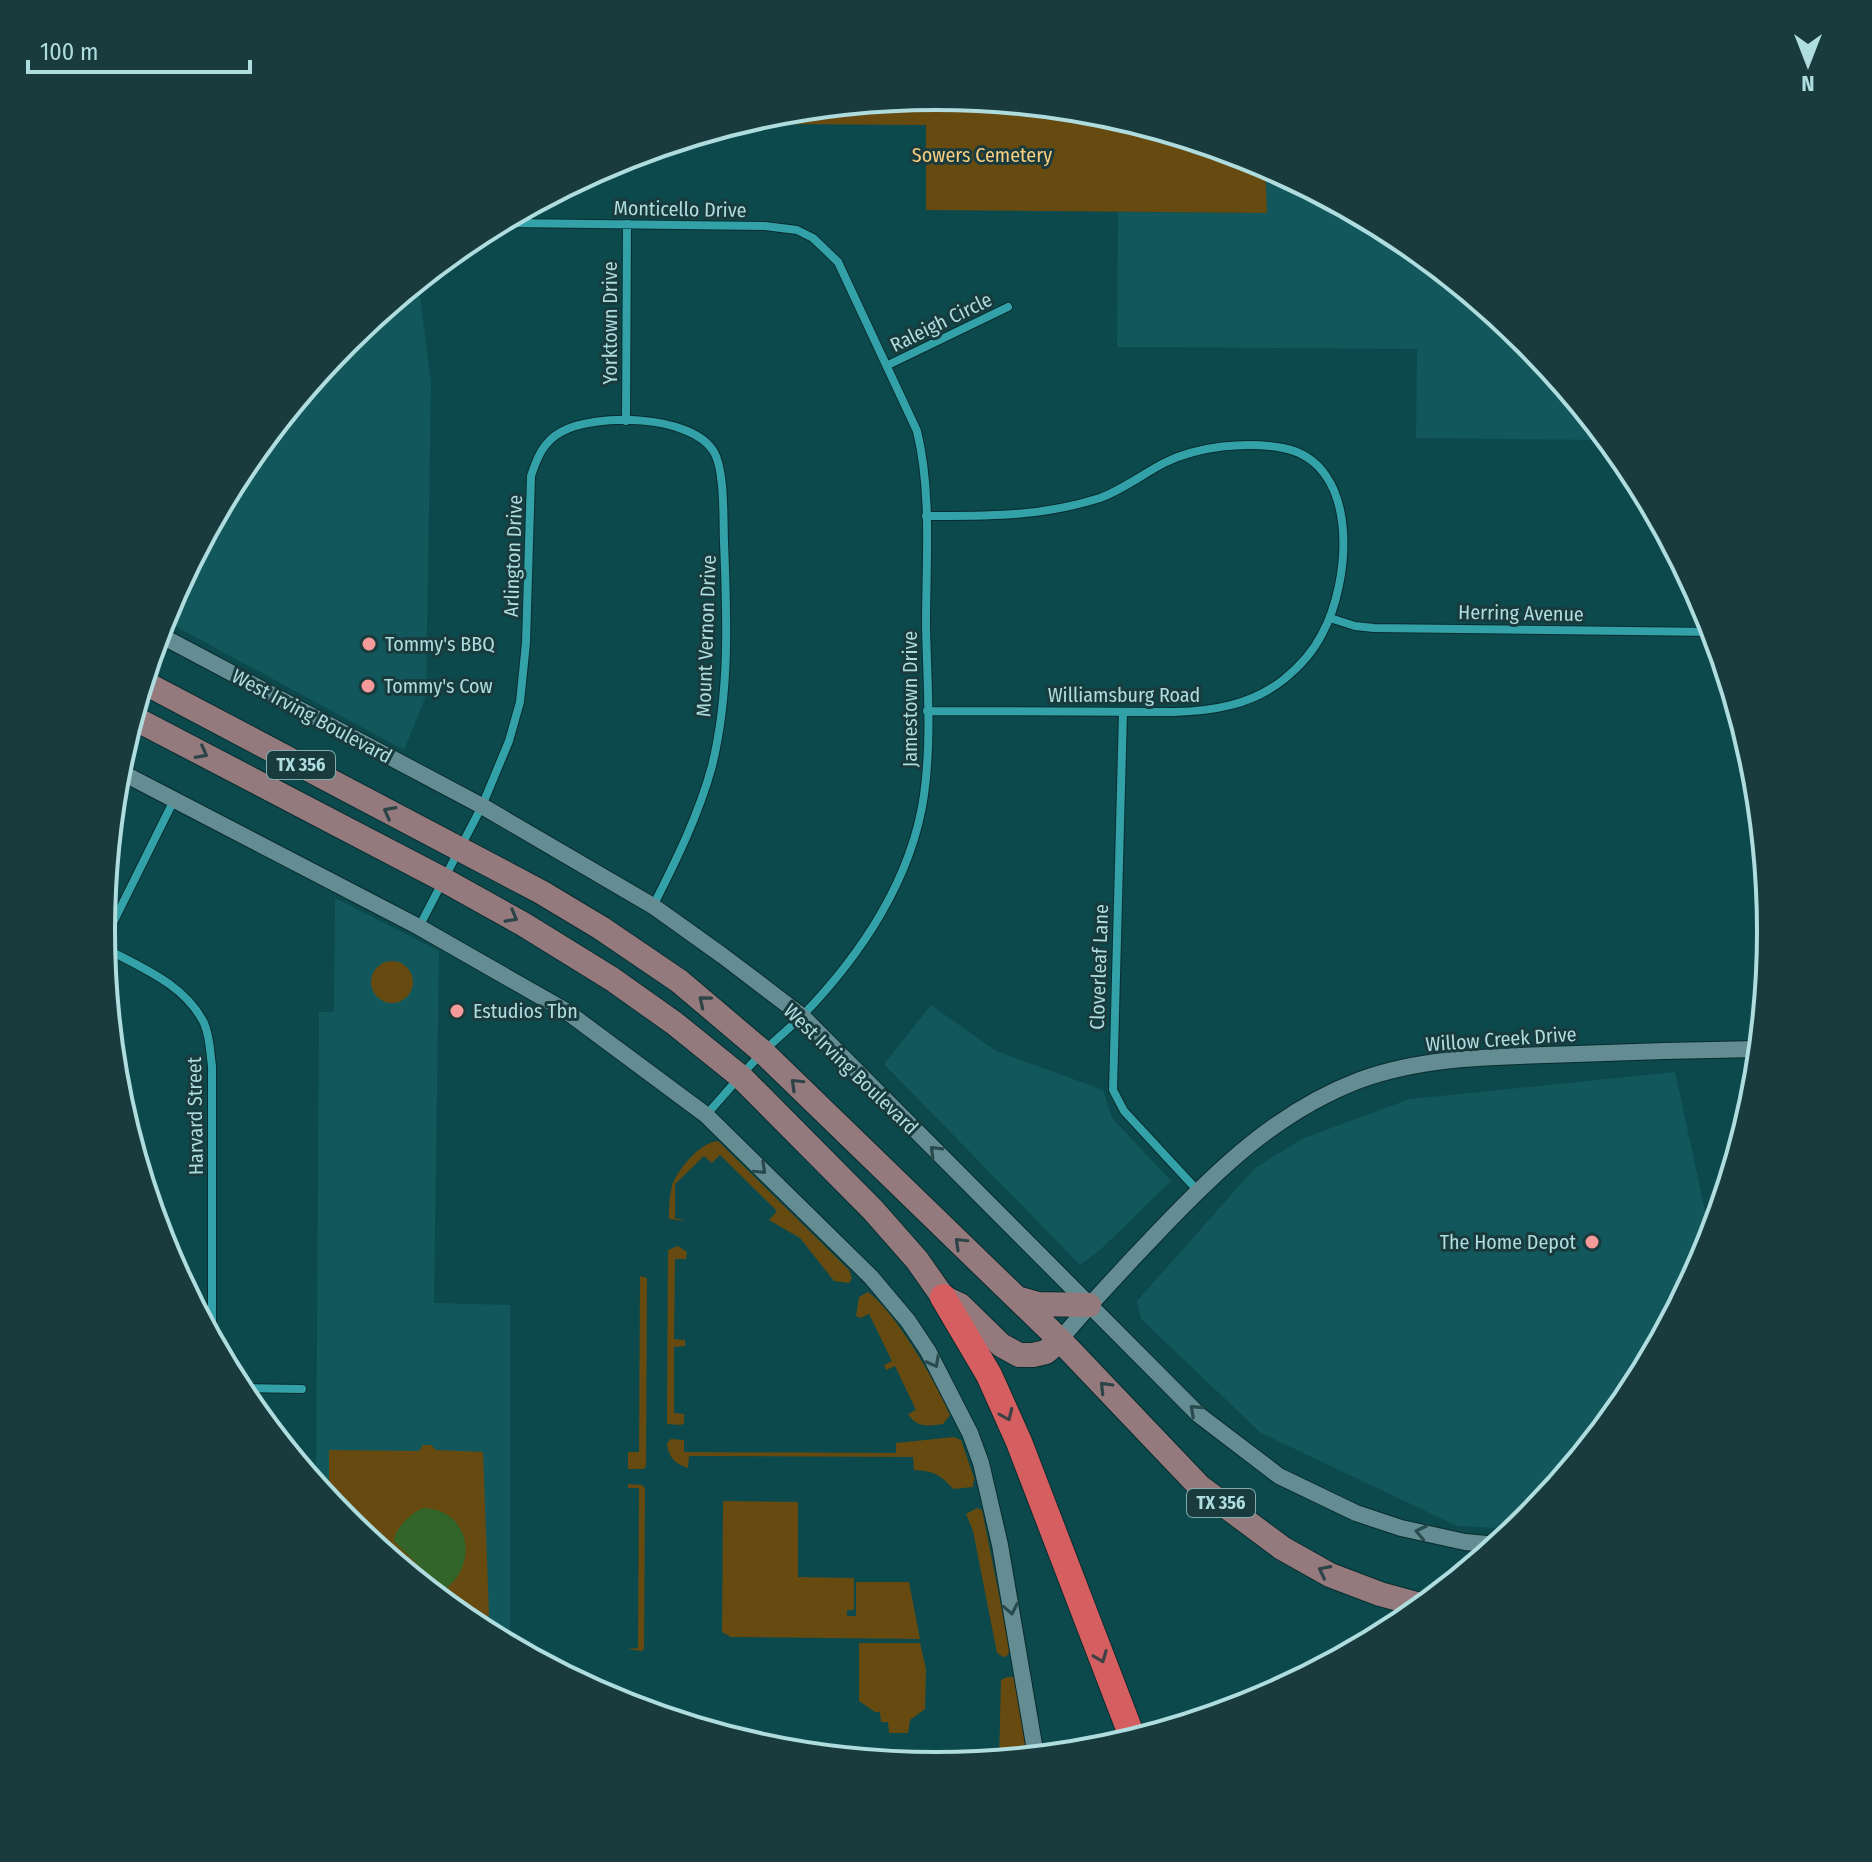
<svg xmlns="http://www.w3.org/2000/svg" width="1872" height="1862" viewBox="0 0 1872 1862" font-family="'Fira Sans Condensed',sans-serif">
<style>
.built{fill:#12575b}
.green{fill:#664a10}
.water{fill:#316529}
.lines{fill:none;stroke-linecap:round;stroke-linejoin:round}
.street-casing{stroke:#092c2e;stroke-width:10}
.secondary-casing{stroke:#092c2e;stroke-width:18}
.primary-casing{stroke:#092c2e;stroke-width:26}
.highway-casing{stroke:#092c2e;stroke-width:28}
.street{stroke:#33a1a8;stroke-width:8}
.secondary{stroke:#638d92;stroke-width:16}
.primary{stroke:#94797d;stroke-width:24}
.highway{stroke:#d45e60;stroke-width:26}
.oneway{stroke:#2c4447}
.oneway2{stroke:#294b4e}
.oneway3{stroke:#3f4244}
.poi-dot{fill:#f59b99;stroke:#1a3b3d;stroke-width:3}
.labels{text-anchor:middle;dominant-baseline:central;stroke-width:6;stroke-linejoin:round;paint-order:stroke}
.shield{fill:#1a3b3d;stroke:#82acae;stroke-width:2}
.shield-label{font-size:18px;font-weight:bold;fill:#aedcdf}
.park-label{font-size:20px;fill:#face7f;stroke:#1a3b3d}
.street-label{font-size:20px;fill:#aedcdf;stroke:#1a3b3d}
.poi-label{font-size:20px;fill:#aedcdf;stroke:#1a3b3d;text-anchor:start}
.rim{fill:none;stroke:#aedcdf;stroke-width:4}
</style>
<rect width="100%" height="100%" fill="#0c494c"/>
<path class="built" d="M1265,165l135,72 127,104 81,99 -192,-2 1,-89 -300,-2 1,-135 148,1z
M418,281l13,101 -5,314 -22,54 -242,-131 80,-152 104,-127z
M335,898l104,53 -5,352 76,2v340l-38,-20 -127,-104 -29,-35 3,-474h15z
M931,1005l65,46 107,39 9,28 59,63 -71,69 -20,15 -196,-201z
M1675,1072l36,167 -4,12 -77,144 -104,127 -9,7 -60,-3 -196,-93 -120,-114 -4,-18 118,-133 49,-30 106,-39z"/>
<path class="green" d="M936,96l163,16 157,48 9,5 2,48 -341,-3v-85l-150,-1v-12z
M371 982a21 21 0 1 1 42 0a21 21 0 1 1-42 0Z
M718,1141l131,129 3,8 -3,5 -15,-2 -34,-43 -31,-18 8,-9 -57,-56 -8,8 -8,-7 -29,28v34l11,3 -17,-2c0,-11 0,-22 3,-33 5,-16 28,-44 46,-45z
M678,1246l9,6 -1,7h-11l-1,80 11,1v6l-11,1v66l10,1v9l-3,2 -14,-1 1,-174z
M640,1276l7,2 -1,188 -2,3h-16v-17h11z
M868,1292c28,21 68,90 82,123l-7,9c-15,2 -26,4 -35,-10l8,-4 -21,-44 -9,4 -2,-5 8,-4 -23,-47 -8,4 -5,-2 3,-19z
M954,1437l7,3 13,38 -1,9 -20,2c-12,-15 -21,-18 -39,-19l-1,-13 -224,-1 -1,12c-13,-4 -20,-11 -21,-25l4,-4 13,1v12l212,1v-10z
M423,1445h8l5,5 47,2 6,162 -2,10 -7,6 -135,-109 -16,-20v-51l90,1z
M628,1484l14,1 3,3 -1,161 -2,2 -15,-2 11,-1 1,-160h-11z
M723,1501l75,1v75l56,1v32h-7v6h9v-34h53l11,57 -189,-2 -9,-5z
M977,1508l5,2 28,140 -3,6 -4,1 -6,-4 -24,-122 -7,-17z
M859,1643h61l6,26 -1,40 -15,11 -2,13h-19l-1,-11h-7l-1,-10h-5l-16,-11z
M1007,1677h6l4,6 14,74 -32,3 2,-80z"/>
<path class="water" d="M423,1508c47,1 57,57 21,82l-10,-6 -7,1 -6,-17 -27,-27c1,-13 17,-28 29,-33z"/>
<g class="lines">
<defs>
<path id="street" d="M498,223l267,3 32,4 16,8 25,24 79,169c15,62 9,130 9,194 1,56 6,114 -2,170 -12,84 -63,160 -121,220 -13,13 -27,24 -40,37 -20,20 -38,42 -57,63
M888,365l120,-58
M626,421l1,-197
M926,516c62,0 114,1 174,-18 22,-8 43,-24 64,-35 34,-17 82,-22 119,-15 78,15 68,133 39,186 -9,18 -24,34 -39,46 -32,25 -70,31 -109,32l-247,-1
M1330,618l25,8 19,2 340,4
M1123,712l-10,378 11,21 74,80
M419,927l63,-121 27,-65 11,-39 6,-59 5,-167c6,-18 12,-34 30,-44 33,-19 131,-18 153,20 11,19 9,67 10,90 3,74 6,151 -12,224 -13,48 -36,95 -59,140
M102,945l72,-145
M103,947c36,20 81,36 101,76 6,13 6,29 8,43v273
M238,1388l64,1"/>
<path id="secondary" d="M158,634l324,172 171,100 70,50 79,60 397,399 80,61 77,37 45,15 64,14 33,3
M117,770l302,157 147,84 140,104 165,162 37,44 20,30 42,82 11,30 19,82 36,211
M1060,1340c31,-38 65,-73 98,-108 60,-63 120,-121 202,-152 60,-22 124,-23 186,-25 71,-3 142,-5 213,-6"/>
<path id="primary" d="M143,682l398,210 60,36 78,53 84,71 297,288 140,147 82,61 48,27 50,19 44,12
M132,717l312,163 79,44 89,55 62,44 67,54 132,133 44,50 26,37 17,8 41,40 18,10h14l13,-3 14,-12
M1017,1298l21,6 51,1"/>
<path id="highway" d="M943,1297l46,78 30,67 114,297"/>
</defs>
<use href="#street" class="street-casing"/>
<use href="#secondary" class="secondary-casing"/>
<use href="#primary" class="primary-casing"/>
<use href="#highway" class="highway-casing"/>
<use href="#street" class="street"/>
<use href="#secondary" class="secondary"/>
<use href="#primary" class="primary"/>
<use href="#highway" class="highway"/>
</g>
<defs><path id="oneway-chevron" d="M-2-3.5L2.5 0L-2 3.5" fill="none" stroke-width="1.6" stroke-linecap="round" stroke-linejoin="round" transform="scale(2)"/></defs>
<g class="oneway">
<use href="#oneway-chevron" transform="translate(202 753) rotate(28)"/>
<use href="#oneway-chevron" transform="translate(389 812) rotate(-152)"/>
<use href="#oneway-chevron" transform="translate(512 917) rotate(29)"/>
<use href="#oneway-chevron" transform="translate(704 1001) rotate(-141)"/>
<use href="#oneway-chevron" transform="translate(796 1084) rotate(-136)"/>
<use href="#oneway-chevron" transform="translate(960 1243) rotate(-136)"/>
<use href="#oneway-chevron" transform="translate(1105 1387) rotate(-134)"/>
<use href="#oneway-chevron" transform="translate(1324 1571) rotate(-153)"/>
</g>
<g class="oneway2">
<use href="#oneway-chevron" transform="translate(935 1151) rotate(-135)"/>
<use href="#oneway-chevron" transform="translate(761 1169) rotate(44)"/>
<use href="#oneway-chevron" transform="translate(934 1362) rotate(62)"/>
<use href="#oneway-chevron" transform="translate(1195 1410) rotate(-137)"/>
<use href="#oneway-chevron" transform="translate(1421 1532) rotate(-168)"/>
<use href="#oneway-chevron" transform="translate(1011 1609) rotate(79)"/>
</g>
<g class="oneway3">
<use href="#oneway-chevron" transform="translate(1007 1415) rotate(66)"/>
<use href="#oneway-chevron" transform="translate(1101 1657) rotate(69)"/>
</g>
<g class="poi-dot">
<circle cx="369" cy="644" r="8"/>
<circle cx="368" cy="686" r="8"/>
<circle cx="457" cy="1011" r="8"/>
<circle cx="1592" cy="1242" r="8"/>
</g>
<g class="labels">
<g class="shield">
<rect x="267" y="751" width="68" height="28" rx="6"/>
<rect x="1187" y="1489" width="68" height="28" rx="6"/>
</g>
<g class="shield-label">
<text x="301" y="765">TX 356</text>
<text x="1221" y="1503">TX 356</text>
</g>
<g class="park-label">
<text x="982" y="155">Sowers Cemetery</text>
</g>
<g class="street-label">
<text transform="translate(680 209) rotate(1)">Monticello Drive</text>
<text transform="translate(941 322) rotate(-26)">Raleigh Circle</text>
<text transform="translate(610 323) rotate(-90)">Yorktown Drive</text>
<text transform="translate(513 556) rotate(-88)">Arlington Drive</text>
<text transform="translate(1521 613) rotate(1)">Herring Avenue</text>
<text transform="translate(706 636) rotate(-88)">Mount Vernon Drive</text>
<text x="1124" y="695">Williamsburg Road</text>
<text transform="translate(910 699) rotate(-90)">Jamestown Drive</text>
<text transform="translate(312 716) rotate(28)">West Irving Boulevard</text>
<text transform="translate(1099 967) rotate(-88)">Cloverleaf Lane</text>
<text transform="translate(1501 1039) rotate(-4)">Willow Creek Drive</text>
<text transform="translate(851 1069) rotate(44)">West Irving Boulevard</text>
<text transform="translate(195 1116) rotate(-91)">Harvard Street</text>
</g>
<g class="poi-label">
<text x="385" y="644">Tommy's BBQ</text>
<text x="384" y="686">Tommy's Cow</text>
<text x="473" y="1011">Estudios Tbn</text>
<text x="1576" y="1242" text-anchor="end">The Home Depot</text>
</g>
</g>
<path d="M0 0H1872V1862H0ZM115 931a821 821 0 1 1 1642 0a821 821 0 1 1-1642 0Z" fill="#1a3b3d" fill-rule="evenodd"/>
<path class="rim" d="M115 931a821 821 0 1 1 1642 0a821 821 0 1 1-1642 0Z"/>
<g transform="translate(1808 64) rotate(180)" stroke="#1a3b3d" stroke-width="6" paint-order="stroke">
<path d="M0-6L14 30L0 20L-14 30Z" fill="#aedcdf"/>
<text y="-12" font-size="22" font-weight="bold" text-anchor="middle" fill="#aedcdf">N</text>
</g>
<path d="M28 60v12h222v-12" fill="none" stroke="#aedcdf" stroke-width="4"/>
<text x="40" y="60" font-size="24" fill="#aedcdf" stroke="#1a3b3d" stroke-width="6" paint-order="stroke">100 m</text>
</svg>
